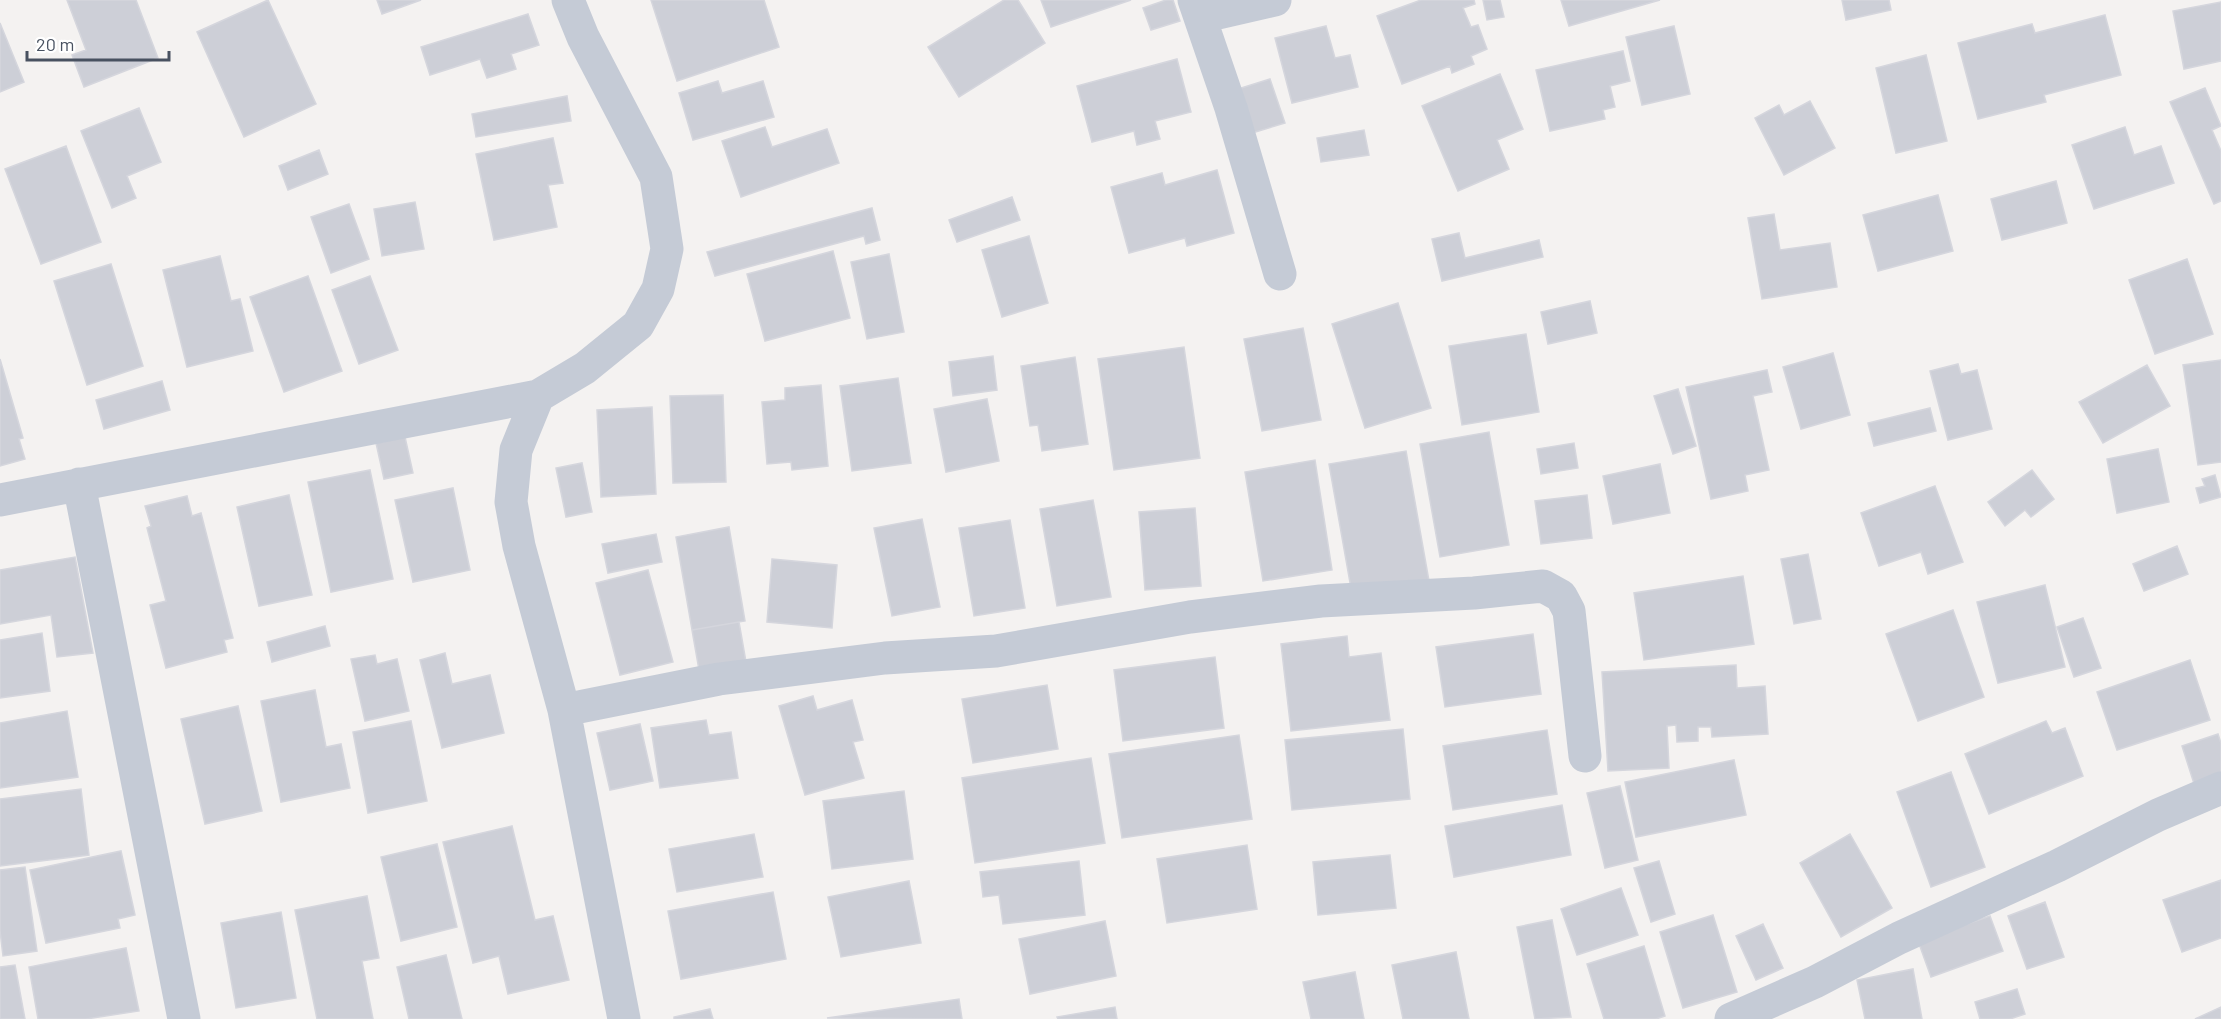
<svg xmlns="http://www.w3.org/2000/svg" width="2221" height="1019" viewBox="0 0 2221 1019" font-family="Barlow,sans-serif">
<style>
.building{fill:#cdcfd7;stroke:#d5d6dd;stroke-width:1.5}
.lines{fill:none;stroke-linecap:round;stroke-linejoin:round}
.street{stroke:#c5cbd6;stroke-width:33}
</style>
<rect width="100%" height="100%" fill="#f4f2f1"/>
<path class="building" d="M67,0h69l22,58 -74,29 -12,-32 14,-5z
M268,0l48,104 -72,33 -47,-105z
M377,0h44l-39,14z
M651,0h113l15,47 -102,34z
M1004,0h14l27,43 -86,54 -31,-50z
M1041,0h90l-80,27z
M1166,0h7l7,21 -29,9 -8,-22z
M1421,0h53l1,4 -12,4 8,19 7,-2 9,24 -16,7 3,8 -22,9 -2,-7 -48,18 -25,-68z
M1483,0h17l4,17 -17,3z
M1561,0h99l-91,26z
M1842,0h47l2,10 -45,10z
M2221,2v59l-37,8 -11,-58z
M528,14l11,31 -28,9 5,15 -29,9 -7,-19 -50,16 -9,-28z
M2105,15l16,60 -77,20 2,7 -68,17 -20,-76 74,-19 3,9z
M0,23l24,59 -24,10z
M1326,26l9,32 15,-3 8,32 -66,16 -17,-65z
M1674,26l16,68 -48,11 -16,-68z
M1623,51l7,30 -20,5 5,21 -12,3 2,9 -55,12 -14,-61z
M1926,55l21,86 -51,12 -20,-85z
M1177,59l14,53 -36,9 5,18 -23,6 -3,-14 -42,11 -15,-56z
M1500,74l23,55 -26,11 12,29 -51,22 -36,-85z
M1270,79l15,44 -33,10 -14,-44z
M718,81l4,12 41,-12 11,36 -81,23 -14,-47z
M2205,88l16,38 -9,4 9,21v50l-7,3 -44,-102z
M567,96l4,25 -95,16 -4,-23z
M1810,101l25,47 -51,27 -29,-57 24,-13 5,10z
M139,108l22,54 -34,14 9,22 -24,10 -31,-77z
M765,127l7,20 55,-18 12,34 -98,34 -19,-56z
M2125,127l9,28 27,-9 13,37 -80,26 -22,-64z
M1364,130l5,25 -48,7 -4,-24z
M553,138l10,45 -15,2 9,42 -63,13 -18,-86z
M66,146l35,96 -60,22 -36,-95z
M319,150l9,24 -40,16 -9,-24z
M1217,170l17,63 -47,13 -2,-8 -56,15 -18,-66 51,-14 3,12z
M2056,181l11,42 -65,17 -11,-41z
M1938,195l15,56 -75,20 -15,-56z
M1012,197l8,23 -63,22 -8,-22z
M415,202l9,47 -42,7 -8,-47z
M349,204l20,55 -38,14 -20,-56z
M872,208l8,32 -14,4 -2,-8 -149,40 -8,-24z
M1774,214l6,36 50,-7 7,44 -75,12 -14,-81z
M1459,233l6,25 74,-18 4,17 -101,24 -10,-42z
M1029,236l19,67 -46,14 -20,-67z
M833,251l17,67 -85,23 -18,-67z
M889,254l15,78 -37,7 -16,-77z
M220,256l11,45 9,-2 13,52 -66,16 -24,-97z
M2187,259l26,75 -58,20 -26,-74z
M111,264l32,102 -56,19 -33,-104z
M308,276l34,95 -58,21 -34,-95z
M370,276l28,74 -39,14 -27,-74z
M1590,301l7,32 -49,11 -7,-32z
M1398,303l33,105 -66,20 -33,-104z
M1303,328l18,92 -59,11 -18,-92z
M1526,334l13,78 -77,13 -13,-79z
M1184,347l16,111 -86,12 -16,-111z
M1833,353l17,62 -49,14 -18,-62z
M993,356l4,34 -44,6 -4,-34z
M1075,357l13,87 -46,7 -4,-26 -8,1 -9,-60z
M0,359l23,79 -4,1 6,20 -25,7z
M2221,360v102l-23,3 -15,-100z
M1958,364l3,10 16,-4 15,59 -44,11 -18,-69z
M2147,365l23,41 -67,37 -24,-41z
M1767,370l5,22 -19,4 16,74 -24,5 3,16 -37,8 -25,-112z
M898,378l13,85 -59,8 -12,-85z
M162,381l8,29 -66,19 -8,-29z
M821,385l7,81 -36,4 -1,-8 -24,2 -5,-62 23,-2v-12z
M1678,389l18,57 -23,8 -19,-58z
M723,395l3,87 -53,1 -3,-87z
M987,399l12,62 -53,11 -12,-63z
M652,407l4,87 -55,3 -4,-87z
M1930,408l6,23 -62,15 -6,-23z
M1489,432l20,113 -69,12 -20,-113z
M405,437l8,36 -29,6 -8,-36z
M1574,443l4,25 -37,6 -4,-25z
M2158,449l11,53 -52,11 -10,-54z
M1406,451l23,130 -77,13 -23,-130z
M1315,460l17,110 -69,11 -18,-109z
M582,463l10,49 -26,5 -10,-49z
M1660,464l10,49 -57,11 -10,-48z
M370,470l23,109 -62,13 -23,-110z
M2032,470l22,29 -23,18 -6,-7 -20,16 -17,-24z
M2215,475l6,22 -21,6 -4,-15 9,-2 -3,-7z
M1935,486l28,76 -35,12 -7,-22 -42,14 -18,-53z
M453,488l17,82 -57,12 -18,-82z
M289,495l23,100 -53,11 -22,-99z
M1587,495l5,43 -51,6 -6,-43z
M187,496l5,20 9,-3 32,125 -9,2 3,12 -61,16 -16,-63 16,-4 -19,-73 4,-2 -6,-20z
M1093,500l18,97 -54,9 -17,-97z
M1195,508l6,78 -56,4 -6,-78z
M922,519l18,88 -48,9 -18,-88z
M1010,520l15,88 -51,8 -15,-88z
M729,527l16,94 -53,9 -16,-93z
M656,534l6,28 -54,11 -6,-29z
M2177,546l11,28 -44,17 -11,-27z
M1808,554l13,65 -27,5 -13,-65z
M75,557l18,96 -36,4 -6,-42 -51,9v-54z
M772,559l65,6 -5,63 -65,-6z
M648,570l25,92 -53,13 -24,-92z
M1743,576l11,68 -110,16 -10,-67z
M2045,585l20,82 -67,16 -21,-81z
M1953,610l31,87 -66,24 -32,-87z
M2083,618l18,50 -27,9 -17,-50z
M739,622l7,40 -47,8 -7,-40z
M325,626l5,20 -58,16 -5,-20z
M42,633l8,58 -50,7v-58z
M1533,634l8,60 -96,13 -9,-60z
M1347,636l2,21 32,-4 9,67 -99,11 -10,-87z
M445,653l7,31 38,-9 14,58 -62,15 -22,-88z
M375,655l2,9 20,-5 12,52 -44,10 -14,-62z
M1215,657l9,71 -101,13 -9,-71z
M2190,660l20,60 -93,30 -20,-58z
M1736,665l1,23 28,-2 3,48 -56,3 -1,-10h-13v14l-21,1 -1,-17 -9,1 2,42 -61,3 -6,-99z
M1047,685l11,64 -85,14 -11,-64z
M315,690l11,57 15,-3 9,44 -69,14 -20,-101z
M813,696l4,14 35,-10 11,40 -10,2 11,36 -59,17 -26,-89z
M238,706l24,105 -57,13 -24,-105z
M67,711l11,66 -78,11v-65z
M706,720l3,15 22,-3 7,46 -78,10 -9,-60z
M411,721l16,80 -59,12 -15,-81z
M2046,721l6,12 13,-5 18,48 -94,38 -24,-60z
M640,724l13,57 -43,9 -13,-57z
M1403,729l7,70 -118,11 -7,-70z
M1547,730l10,64 -104,16 -10,-64z
M2218,734l3,9v42l-24,8 -15,-47z
M1239,735l13,84 -130,19 -13,-84z
M1091,758l14,85 -130,20 -13,-85z
M1734,760l12,55 -110,22 -11,-55z
M1951,772l34,95 -54,20 -34,-95z
M1620,786l18,74 -33,8 -18,-75z
M81,789l8,66 -89,11v-67z
M904,791l9,68 -81,10 -9,-68z
M1562,805l9,50 -117,22 -9,-51z
M512,826l23,94 18,-4 16,64 -61,14 -9,-38 -26,7 -30,-121z
M754,834l9,43 -86,15 -8,-43z
M1850,834l42,74 -51,29 -41,-74z
M437,844l20,83 -56,14 -20,-84z
M1247,845l10,64 -90,14 -10,-64z
M121,851l14,64 -17,4 2,9 -74,15 -16,-73z
M1390,855l6,53 -78,7 -5,-53z
M1079,861l6,54 -82,9 -4,-29 -16,2 -3,-25z
M1659,861l16,53 -24,8 -17,-54z
M25,867l12,84 -34,5 -3,-25v-61z
M2221,880v58l-39,14 -19,-52z
M909,881l12,62 -80,14 -13,-60z
M1621,888l17,47 -61,20 -16,-46z
M773,892l13,67 -105,20 -13,-68z
M367,896l12,62 -17,3 11,58h-56l-22,-109z
M2045,902l19,55 -37,12 -19,-53z
M281,912l15,86 -60,10 -15,-85z
M1713,915l24,77 -54,16 -23,-76z
M1990,916l13,35 -72,26 -13,-36z
M1552,920l19,97 -36,2 -18,-92z
M1105,921l11,55 -86,18 -11,-55z
M1763,924l20,44 -27,12 -20,-44z
M1644,946l21,70 -9,3h-52l-17,-55z
M126,948l13,63 -53,8h-48l-9,-52z
M1456,952l13,67h-66l-11,-54z
M446,955l16,64h-53l-12,-52z
M15,965l10,54h-25v-52z
M1913,969l9,50h-57l-8,-39z
M1355,972l9,47h-53l-8,-37z
M2017,989l8,25 -15,5h-30l-5,-17z
M959,999l3,20 -135,-1z
M1115,1007l2,12h-59l-1,-2z
M2221,1007v12h-26z
M710,1009l3,10h-39v-2z"/>
<g class="lines">
<path class="street" d="M1194,0l37,108 49,166
M1201,17l74,-17
M538,396l-22,54 -5,52 8,44 45,164 60,309
M79,484l105,535
M0,500l538,-104 47,-28 53,-43 20,-36 9,-40 -11,-72 -73,-140 -15,-37
M564,710l155,-31 166,-21 111,-7 194,-34 131,-16 153,-8 69,-7 18,10 8,15 16,145
M1731,1019l84,-37 84,-44 158,-72 101,-51 63,-27"/>
</g>
<path d="M27 51v9h142v-9" fill="none" stroke="#485160" stroke-width="3"/>
<text x="36" y="51" font-size="18" fill="#485160" stroke="#ffffff" stroke-width="4.5" paint-order="stroke">20 m</text>
</svg>
